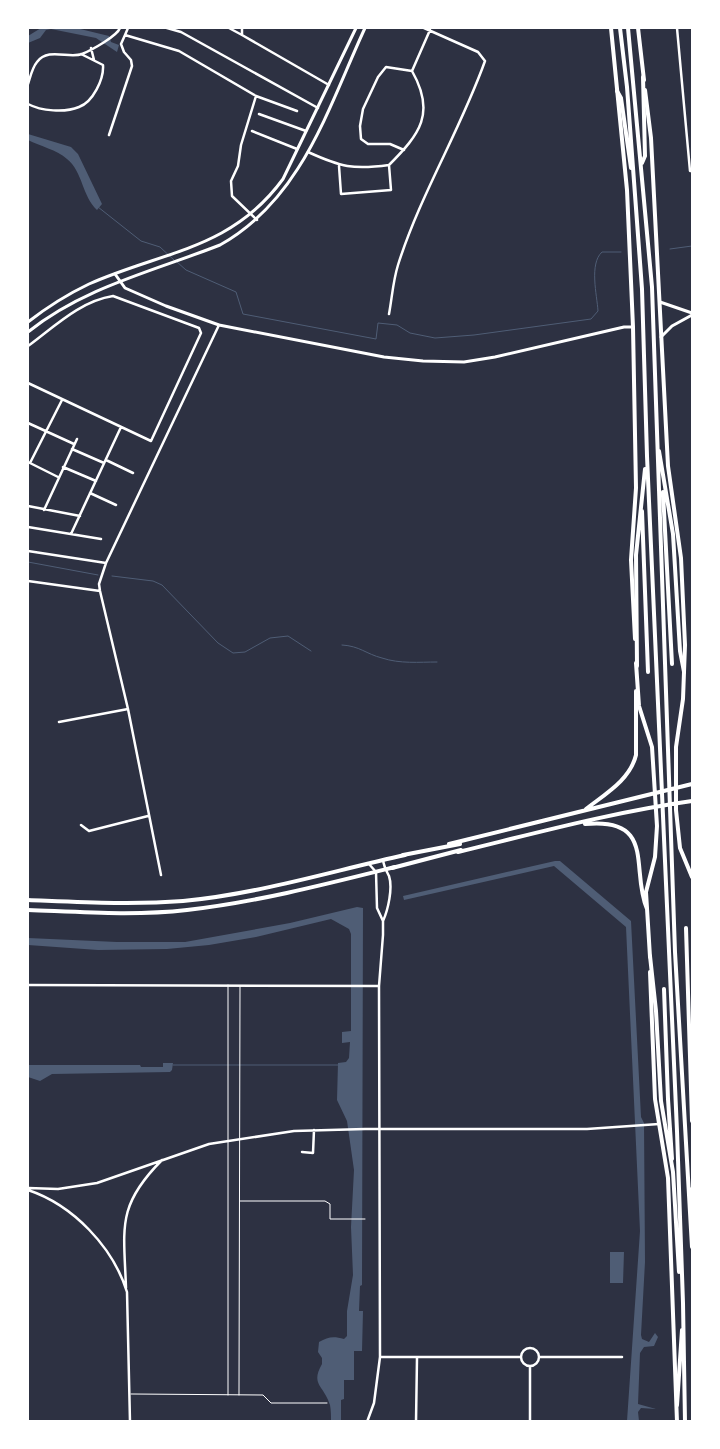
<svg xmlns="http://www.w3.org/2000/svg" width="720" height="1449" viewBox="0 0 720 1449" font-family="Raleway,sans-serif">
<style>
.water{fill:#4f5d75}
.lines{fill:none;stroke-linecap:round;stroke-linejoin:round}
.stream{stroke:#4f5d75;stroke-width:1}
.service{stroke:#fff;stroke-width:1}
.minor{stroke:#fff;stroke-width:2.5}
.tertiary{stroke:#fff;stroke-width:3}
.secondary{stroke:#fff;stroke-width:3}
.primary{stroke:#fff;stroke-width:4}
.trunk{stroke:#fff;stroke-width:4}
</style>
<rect width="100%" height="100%" fill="#2d3142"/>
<path class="water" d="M41,28h35l33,8 2,6 8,3 -2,7 -21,-14 -45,-9 -5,1 -6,8 -12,5v-7z
M28,134l43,13 7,7 24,50 -5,6c-15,-14 -14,-38 -30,-51 -10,-9 -27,-13 -39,-19z
M555,861h5l71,60 10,196 3,6 1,139 -4,73 1,4 7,3 6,-9 3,4 -4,9 -10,1 -4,6 -2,51 18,5 -15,-1 -3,4 1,9h-12l13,-190 -14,-304 -72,-61 -150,34 -1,-4z
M357,907l6,1 -1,377 -2,1 -1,25h4l-1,40h-8v29h-10v19l-3,1v21h-10c0,-5 0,-11 -1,-16 -6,-20 -20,-20 -8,-41v-6l-4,-6 1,-10c9,-5 14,-6 25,-3l3,-3v-25l6,-36 -2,-48 3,-57 -7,-49 -10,-21 1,-37 8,-1 3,-4 1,-16 -8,1v-11l9,-1v-97l-2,-5 -18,-10 -75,18 -47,8 -42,4 -69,1 -70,-5v-7l89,4h68l105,-19z
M163,1063h10l-1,7 -2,2 -118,2 -12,7 -12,-4v-12h112l1,2h22z
M610,1252h14l-1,31h-13z"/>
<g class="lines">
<path class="stream" d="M98,207l43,34 19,6 14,13
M670,249l22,-3
M177,262l9,8 50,22 7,22 133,25 2,-16 19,2 13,8 25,5 39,-3 117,-16 7,-8c-1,-16 -9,-47 4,-59h19
M28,562l70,13
M112,576l41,5 9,4 56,58 15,10 12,-1 25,-14 18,-2 23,15
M342,645c18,1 24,9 40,13 18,6 37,4 55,4
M173,1065h165"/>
<path class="service" d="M240,1201h85l5,3v15h35
M131,1394l132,1 8,8h56
M228,1395v-410
M239,1395l1,-409"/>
<path class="minor" d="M128,28l-3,7 54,16 77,45 41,15
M167,28l14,4 137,76
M229,28l13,7
M242,28v7l87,50
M677,28l13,143h2
M91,48l3,12
M28,84c2,-6 4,-16 9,-22 11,-15 32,-3 45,-8 10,-4 35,-18 38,-26
M256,96l-15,49 -3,21 -7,15 1,15 25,24
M28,104c13,7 37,9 51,3 14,-5 25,-28 24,-42l-22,-11
M259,114l47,17
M252,131l45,18
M109,135l23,-69 -1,-6 -7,-8 -3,-8 4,-9
M404,150l-14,-6h-22l-7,-5 -1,-13 3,-17 15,-32 8,-10 26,4
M308,152c33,15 45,18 81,13 31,-31 47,-52 23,-94l18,-41
M339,166l2,28 50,-4 -2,-25
M389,314c3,-16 4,-33 9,-49 22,-70 62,-134 87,-204l-7,-9 -54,-24
M28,346c26,-19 52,-45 85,-50l86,32 2,5 -50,108 -123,-58
M28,423l46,21
M72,449l32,14
M106,460l27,13
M28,462l30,15
M30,463l32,-63
M63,467l33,14
M90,493l26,12
M28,506l52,10
M44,510l33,-71
M28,527l73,12
M71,534l50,-107
M28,551l78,12 113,-238
M106,563l-7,21 1,7 28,118 33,166
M28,581l72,10
M59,722l69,-13
M81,825l8,6 59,-15
M383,860c1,7 3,10 6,16 4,12 -1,34 -6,45
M28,985l351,1
M302,1152l11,1 1,-23
M28,1188l30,1 39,-6 112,-39 85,-13 71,-2h222l72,-5
M28,1190c45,15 85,57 99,102l3,130
M126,1288c-2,-60 -10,-82 36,-128
M521 1357a9 9 0 1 1 18 0a9 9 0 1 1-18 0Z
M380,1357h141
M539,1357h83
M367,1422l7,-19 6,-46 -1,-371 4,-51v-14l-6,-13 -1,-36 -7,-8
M416,1422l1,-64
M530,1422v-56"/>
<path class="tertiary" d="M115,274l10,14 41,18 53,19 165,32 39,4 41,1 31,-5 129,-30h9"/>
<path class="secondary" d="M660,302l32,11
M28,322c18,-14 40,-28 61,-38 74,-33 142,-34 194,-105l73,-151
M28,332c56,-45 126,-61 192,-87 82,-46 108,-137 145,-217
M661,337l11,-11 20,-11"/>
<path class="primary" d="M611,28l16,162 6,137 3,161 -5,72 4,79
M638,28l6,52
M645,90l6,48 17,328 13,92 4,87 -2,54 -7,48v63l4,38 12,29
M636,663l3,43 13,41 5,79 -2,31 -9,35 4,65
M586,809c19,-15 44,-29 50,-54v-64
M585,824c72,-7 45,46 62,85
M449,844l243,-60
M458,852c78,-19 155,-40 234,-51
M28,900c51,2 103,5 155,1 75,-7 149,-30 222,-46
M28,910c53,2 106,6 159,0 70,-8 140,-26 208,-43
M650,972l5,127 13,79 9,244"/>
<path class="trunk" d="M620,28l7,59 15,202 5,167 30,675 6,172 2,119
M628,28l24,259 23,665 17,295
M617,91l4,7 10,70
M642,163l3,-7 -2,-79
M659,451l14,83 7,117 4,21
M663,492l9,172
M642,511l6,161
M637,666l-1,-111 9,-86
M403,855l57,-11
M392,868l69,-18
M686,928l6,193
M650,956l6,55 5,90 12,71 6,100
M664,989l4,110 4,60
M692,1198v-9
M677,1405l5,-75"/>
</g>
<rect width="720" height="1449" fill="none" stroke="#ffffff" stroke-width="58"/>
</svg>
